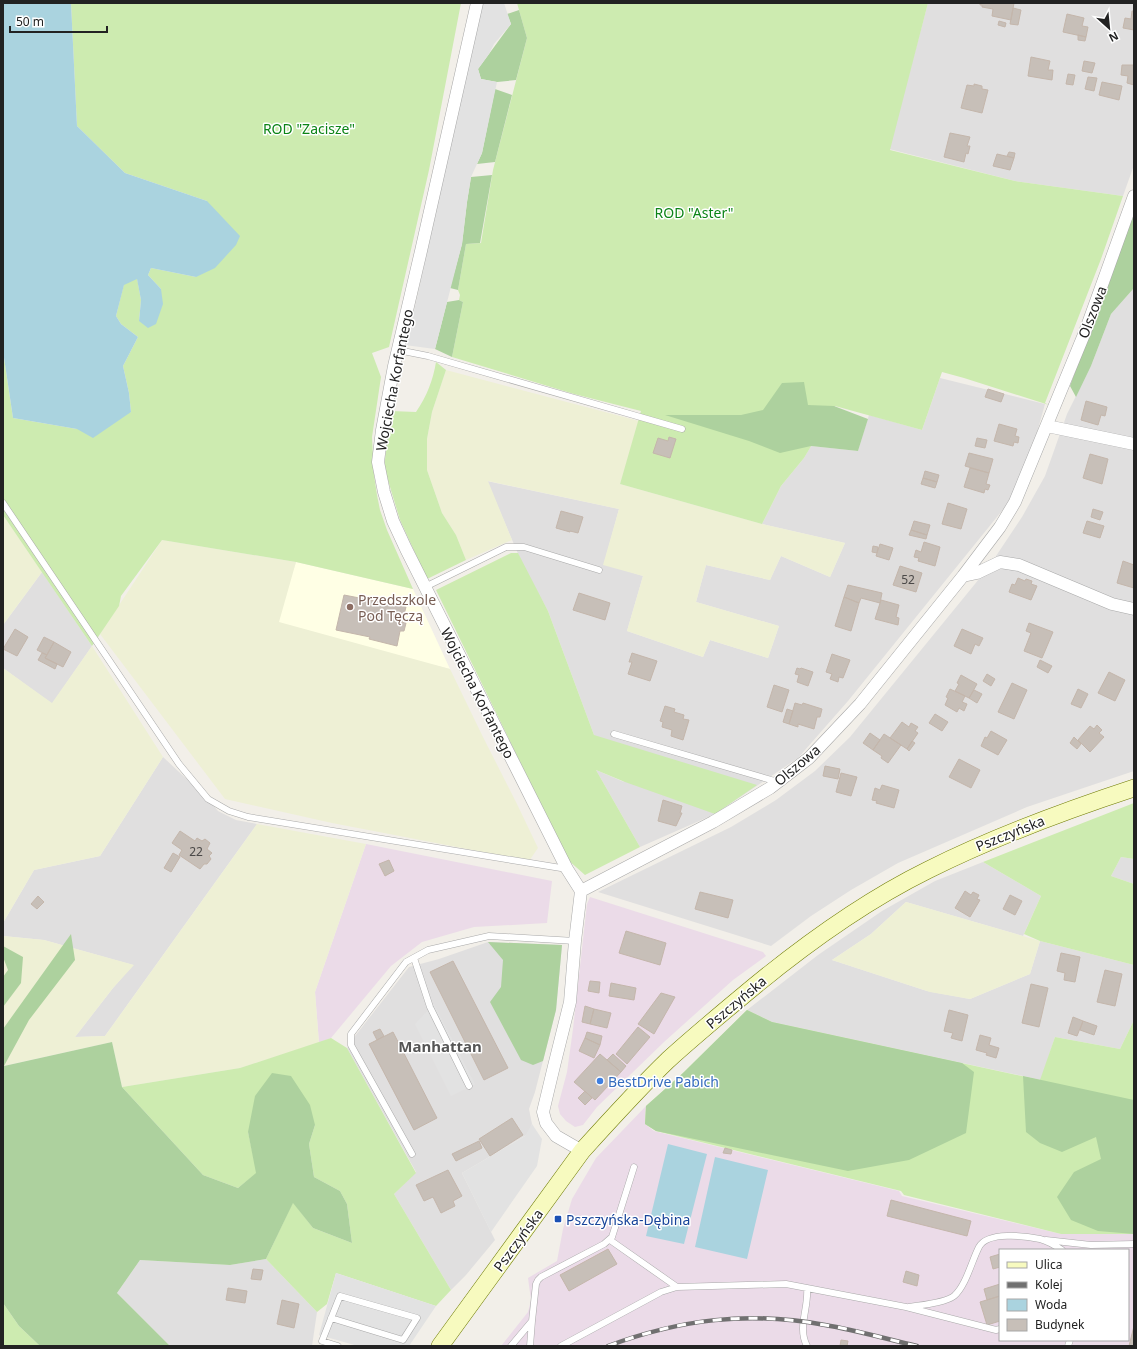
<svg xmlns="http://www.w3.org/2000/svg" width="1137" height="1349" viewBox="0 0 1137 1349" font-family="'Noto Sans',sans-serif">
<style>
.residential{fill:#e0dfdf}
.industrial{fill:#ebdbe8;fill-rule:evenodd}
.education{fill:#ffffe5}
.farmland{fill:#eef0d5}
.grass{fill:#cdebb0}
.forest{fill:#add19e}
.parking{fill:#e2e2e2}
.water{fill:#aad3df}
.building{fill:#c7bfb8;stroke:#c4b6ab}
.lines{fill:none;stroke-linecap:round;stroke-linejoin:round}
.lane-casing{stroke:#a9a9a9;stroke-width:7}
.street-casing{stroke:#a9a9a9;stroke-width:13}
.secondary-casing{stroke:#707d05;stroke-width:18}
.lane{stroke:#fff;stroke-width:6}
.street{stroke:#fff;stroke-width:12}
.secondary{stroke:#f7fabf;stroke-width:17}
.rail-casing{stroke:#707070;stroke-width:4.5}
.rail{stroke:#fff;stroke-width:3;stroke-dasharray:9;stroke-linecap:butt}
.education-dot{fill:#8d6e63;stroke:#fff;stroke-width:1.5}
.shop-dot{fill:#3f7fe0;stroke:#fff;stroke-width:1.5}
.transit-dot{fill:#1a4fb4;stroke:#fff;stroke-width:1.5}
.labels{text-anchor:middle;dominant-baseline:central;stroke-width:3;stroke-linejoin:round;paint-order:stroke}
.number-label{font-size:12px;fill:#4b4948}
.park-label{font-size:14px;fill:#0c8416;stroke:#fff}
.street-label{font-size:14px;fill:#222;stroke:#fff}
.education-label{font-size:14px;fill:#785e54;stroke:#fff;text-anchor:start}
.shop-label{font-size:14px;fill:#366cbe;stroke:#fff;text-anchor:start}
.transit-label{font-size:14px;fill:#164399;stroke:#fff;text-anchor:start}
.neighbourhood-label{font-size:15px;font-weight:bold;fill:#555;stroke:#fff}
</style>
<rect width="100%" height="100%" fill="#f2efe9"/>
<path class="residential" d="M928,3h206v162l-11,31 -108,-15 -126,-32z
M1134,288v483l-107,36 -129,56 -47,27 -40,26 -40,30 -173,-54 133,-65 45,-27 39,-29 35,-34 138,-169 34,-51 23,-41 22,-62 24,-48 20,-52z
M940,378l105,26 -18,64 -22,39 -157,194 -50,57 -83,56 -75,33 -44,-77 28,12 -30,-47 -46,-124 -26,-48 -35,-82 132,28 -15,55 39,12 -16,55 76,26 7,-17 58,18 11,-32 -83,-24 10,-37 64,15 11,-24 49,21 15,-34 -83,-19 19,-38 23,-28 7,-12 47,5 11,-36 53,15z
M42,572l50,74 -40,58 -49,-36v-43z
M163,757l45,42 10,12 18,9 21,4 -152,212 -30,1 38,-49 20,-23 -89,-25 -41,-4v-13l31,-53 66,-14z
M1121,857l13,2v25l-23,-8z
M983,862l58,34 -18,40 -117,-34 -35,32 -39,26 95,31 43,8 60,-25 10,-33 94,24v55l-14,29 -65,-12 -14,43 -269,-58 -25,-12 71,-55 64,-44 53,-30z
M488,942l74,3 -6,65 -21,82 -6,17 3,15 -4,10 -66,39 33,67 -29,35 -15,15 -57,-96 22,-22 -69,-124 4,-3 4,-9 54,-69 30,-8z
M266,1259l51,53 -5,34h-142l-53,-53 23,-33 90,5z"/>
<path class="industrial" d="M366,844l186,37 -5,42 -73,4 -52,15 -31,24 -60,72 -12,5 -4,-51z
M590,897l173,55 3,4 -33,24 -69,62 -67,65 -14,18 -8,2 -9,-6 -6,-7 -2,-8 9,-34 6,-43 14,-125z
M646,1106l-1,18 9,7 245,60 3,5 159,38h73v112h-633l27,-34 3,-12 -3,-22 29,-17 6,-32 9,-30 24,-41zM1000,1250h128v90h-128z"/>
<path class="education" d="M296,562l117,27 37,80 -177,-44z"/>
<path class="farmland" d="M446,370l193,51 -19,63 142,40 83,19 -15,34 -49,-21 -11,24 -64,-15 -10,37 83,24 -11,32 -58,-18 -7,17 -76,-26 16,-55 -40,-11 16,-56 -131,-28 24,59 -46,20 -10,-25 -14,-22 -15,-43v-31l5,-27z
M3,515l39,57 -39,53z
M162,540l134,22 -17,60 171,47 33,68 34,67 21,44 -9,13 -197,-38 -107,-24 -125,-165z
M92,646l71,111 -63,99 -66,14 -31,53v-255l49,35z
M257,824l109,20 -51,148 4,51 -79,25 -118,19 -10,-45 -109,24v-130l41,4 90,25 -21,23 -38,49 30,-1z
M906,902l134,39 -10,33 -60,25 -40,-7 -98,-32 39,-26z"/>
<path class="grass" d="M71,3h390l-32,167 -40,177 -17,6 9,24 -9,60 2,38 3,20 3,15 7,20 26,59 -117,-27 -134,-22 -41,56 -2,10 -27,40 -89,-131v-164l10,67 64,11 54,-17 -2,-19 -6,-27 15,-29 -17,-13 -5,-8 8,-32 13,-6 4,22 -2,21 22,-32 -13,-14 3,-7 45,9 11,-76 -82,-28 -48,-47z
M517,3h411l-38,147 125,31 108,15 -22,63 -56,144 4,2 -85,-27 -22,-6 -20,58 -87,-24 -31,52 -23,28 -19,38 -142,-40 21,-73 -67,-17 -122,-37 11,-55 -4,-2 1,-5 -2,-5 8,-46 15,-1 12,-73 34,-132z
M436,362l10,8 -14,42 -5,27v31l15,43 14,22 10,25 -39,19 -27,-59 -16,-53 7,-56 25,1c11,-16 17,-32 20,-50z
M511,553h7l30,58 46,124 163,50 -42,29 -90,-32 -29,-12 44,77 -55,28 -17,-15 -132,-270z
M1134,803v56l-13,-2 -10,19 23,8v81l-94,-24 -16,-7 17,-38 -58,-34z
M747,1010l25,12 268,58 15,-43 65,12 14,-29v214h-73l-157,-39 -3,-4 -245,-60 -11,-7 1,-18 37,-33z
M331,1038l16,10 69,125 -22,21 57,96 -15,16 -100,-33 -9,31 -10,8 -51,-53 27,-57 20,26 39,15 -5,-39 -7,-13 -26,-14 -5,-33 6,-19 -67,7 9,41 -19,15 -35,-13 -81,-88 118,-19z
M3,1303l16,23 21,20h-37z"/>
<path class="forest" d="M519,10l8,28 -11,42 -19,2 -16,-3 -3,-10 33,-45 -4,-10z
M495,89l17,6 -17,67 -18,2 5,-11z
M492,175l-12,68 -14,1 -8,46 -8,-2 12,-44 5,-42 4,-25z
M1134,207v81l-23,26 -20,52 -15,31 -6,-11z
M459,300l4,2 -11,55 -17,-8 12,-47z
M804,382l4,23 26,1 34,13 -10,32 -47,-5 -31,7 -31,-12 -84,-26h76l22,-5 19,-27z
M71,934l4,26 -46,60 -25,46 108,-24 10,45 81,88 35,13 18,-15 -8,-41 7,-36 17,-23 19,3 19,29 5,20 -6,19 5,33 26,14 7,13 5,39 -39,-15 -20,-25 -27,56 -36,6 -90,-5 -23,33 53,53h-130l-21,-20 -16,-23v-274z
M488,942l74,3 -6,65 -13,51 -10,4 -12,-5 -31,-58 11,-15 2,-27z
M3,946l20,11 -2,26 -18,24v-30l5,-7 -5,-13z
M747,1010l25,12 190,41 12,9 -8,61 -57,27 -61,11 -192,-40 -11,-7 1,-18 37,-33z
M1023,1076l111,24v134l-36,-3 -27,-11 -14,-23 17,-25 27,-13 -5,-22 -34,15 -22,-9 -14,-11z"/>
<path class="parking" d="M482,3h22l7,21 -17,20 -5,10 -11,15 3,10 16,3 -15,71 -11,24 -4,25 -5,42 -27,105 -30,-4 5,-16z
M434,1004l41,80 -24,12 -36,-72z
M532,1124l10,15 -5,27 -46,66 -29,-59 63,-37z
M336,1273l100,33 -27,40h-51l-39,-11z"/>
<path class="water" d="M3,3h68l6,123 48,47 82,28 33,35 -4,9 -21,23 -19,9 -45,-9 -3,7 13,14 2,15 -7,20 -8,4 -9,-7 2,-21 -4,-21 -13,6 -8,31 5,8 17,13 -15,29 6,27 2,19 -38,26 -16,-9 -64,-11 -10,-67z
M668,1144l39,10 -23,90 -38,-8z
M715,1157l53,13 -21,89 -52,-12z"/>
<path class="building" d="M980,3h34l-3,17 -19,-4 1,-7 -11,-2v-2h-2z
M1013,8l8,2 -3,15 -8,-1z
M1132,11h2v19l-11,-2 2,-10 6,1z
M1067,14l17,4 -2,8 6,1 -2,10 -23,-5z
M999,21l7,2 -1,4 -7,-2z
M1078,35l8,2 -1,4 -7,-1z
M1031,57l19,4 -2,9h5l-1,10 -24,-4z
M1084,61l11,2 -3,10 -10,-2z
M1122,65h12v20l-7,-2 1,-7 -7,-1z
M1068,74l7,1 -2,10 -7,-1z
M1088,77l9,1 -3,13 -9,-2z
M1102,82l20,4 -3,14 -20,-5z
M974,84l8,2v3l6,1 -6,23 -21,-5 6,-23 7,1z
M950,133l20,4 -3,9h3l-2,8 -2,-1 -2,9 -20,-5z
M1009,152l6,1 -1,5 -7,-2z
M997,154l17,4 -4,12 -17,-4z
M988,389l16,5 -3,8 -16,-5z
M1086,401l21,6 -2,9 -4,-1 -3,10 -17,-5z
M999,424l18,5 -2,7 4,1 -1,6 -4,-1 -1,4 -19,-5z
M669,437l7,2 -6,19 -17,-5 5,-15 10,3z
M977,438l10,2 -2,8 -10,-2z
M969,453l24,6 -4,14 -24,-7z
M1090,454l18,5 -6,25 -19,-6z
M970,468l19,5 -3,11 4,1 -2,5 -3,-1 -1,4 -20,-6z
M925,471l14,4 -2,7 -14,-4z
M923,478l14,4 -2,6 -14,-4z
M948,503l19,6 -6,20 -19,-5z
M1093,509l10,3 -3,8 -9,-3z
M561,511l22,6 -5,16 -8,-2v1l-14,-4z
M914,521l16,4 -3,10 -16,-5z
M1087,521l17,5 -4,12 -17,-5z
M911,530l16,5 -1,4 -17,-4z
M924,542l16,5 -5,19 -17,-5 1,-3 -5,-1 2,-7 5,2z
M880,544l13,4 -4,12 -13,-4z
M873,546l5,1 -1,6 -5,-1z
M1123,561l11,4v23l-17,-5z
M900,566l22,7 -6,19 -23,-7z
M1018,578l7,3 1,-2 6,2 -1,3 6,2 -6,14 -22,-8 3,-8 3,1z
M848,585l34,8 -2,10 -19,-5 -2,5 -15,-6z
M579,593l31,10 -5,17 -32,-10z
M344,595l62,12 -4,15 4,1 -2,8h-4l-3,15 -28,-7 1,-2 -34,-7z
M844,597l15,6 -8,28 -16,-5z
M881,600l18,5 -3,12 3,1 -1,7 -23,-6z
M1029,623l24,9 -11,26 -18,-7 7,-18 -5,-2z
M15,629l13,8 -11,19 -14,-7z
M962,629l21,9 -4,8 -4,-2 -4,10 -17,-8z
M44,637l10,5 -7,13 -10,-5z
M54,642l17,10 -8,15 -18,-9z
M42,653l5,2 -2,3 12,6 -2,5 -17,-9z
M632,653l25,8 -7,20 -22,-7 4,-12h-3z
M832,654l18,6 -7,18 -4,-1 -1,5 -8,-3 2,-5 -6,-2z
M1040,660l12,6 -4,7 -11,-6z
M797,668l3,1 1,-1 12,4 -5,14 -11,-4 2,-7 -4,-1z
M1109,672l16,8 -10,21 -17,-8z
M987,674l8,5 -4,7 -8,-5z
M961,675l16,9 -8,14 -14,-7 4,-7 -2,-1z
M1012,683l15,7 -13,29 -16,-7z
M774,685l15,5 -7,22 -15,-5z
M950,689l15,7 -3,6 5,2 -3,7 -5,-3 -2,4 -12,-7 3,-7 -2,-1z
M1078,689l10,5 -7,14 -10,-4z
M974,690l8,4 -5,9 -8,-5z
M795,703l7,2 1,-2 19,6 -2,8h-3l-3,12 -16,-5v3l-9,-3z
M665,706l10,3 -1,3 10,3 -1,4 6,1 -6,20 -12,-4 1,-6 -10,-3 1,-5 -3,-1z
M787,709l6,2 -4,13 -6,-2z
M935,714l13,8 -6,9 -13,-8z
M902,722l7,5 2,-4 7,4 -3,4 3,2 -11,16 -17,-11z
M1097,725l5,5 -3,3 5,4 -14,15 -12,-12 12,-14 4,3z
M991,731l16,9 -9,15 -17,-9 4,-9 2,1z
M870,733l10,7 -7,10 -10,-7z
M884,734l17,11 -13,18 -7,-5 1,-2 -9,-6z
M1074,737l7,7 -4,5 -7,-6z
M912,741l3,2 -6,8 -2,-2z
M959,759l21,11 -9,18 -22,-11z
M825,766l15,3 -2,10 -15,-3z
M841,773l16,4 -6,19 -15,-4z
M882,785l17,5 -5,18 -18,-5 1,-2 -5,-1 3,-12 5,2z
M663,800l19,6 -2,7h2l-6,13 -18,-5z
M180,831l15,10 2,-3 5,3 3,-2 5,4 -3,6 5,4 -3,3 2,3 -4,5h-3l-4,5 -21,-14 3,-5 -10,-7z
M173,853l7,4 -9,15 -7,-4z
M389,860l5,11 -9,5 -6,-12z
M965,891l6,4 2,-3 6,3 -2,4 3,1 -10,17 -15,-9z
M700,892l33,8 -5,18 -33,-9z
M1010,895l12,6 -7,14 -12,-6z
M38,896l6,6 -7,7 -6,-5z
M626,931l40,12 -6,22 -41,-12z
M1061,953l19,4 -5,25 -11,-2 1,-7 -8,-2z
M453,961l55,107 -24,12 -54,-108z
M1105,970l17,4 -7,32 -18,-4z
M590,981l10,1 -1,11 -11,-2z
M611,983l25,5 -2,12 -25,-4z
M1031,984l17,4 -9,39 -17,-4z
M661,993l14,4 -21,37 -16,-10z
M585,1006l9,3 -4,15 -8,-2z
M594,1009l17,4 -4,15 -17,-4z
M949,1010l19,5 -6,26 -11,-3 2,-5 -9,-2z
M1073,1017l10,4 -6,15 -9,-3z
M1083,1021l14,5 -3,9 -14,-5z
M638,1027l12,10 -23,27 -11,-10z
M380,1029l4,7 -7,4 -4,-8z
M393,1032l44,86 -23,12 -45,-86z
M587,1032l15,4 -2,9 -15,-7z
M980,1035l11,3 -2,7 10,3 -3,10 -10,-3 1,-2 -11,-3z
M585,1038l15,7 -6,13 -15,-7z
M600,1054l21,18 -26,28 -21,-18z
M613,1054l13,12 -5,6 -14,-12z
M585,1091l7,7 -7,7 -7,-7z
M512,1118l11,17 -33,21 -11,-17z
M479,1141l3,7 -26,13 -4,-7z
M725,1148l7,2 -1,4 -8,-1z
M448,1170l14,26 -9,5 2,5 -14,7 -8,-16 -9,4 -8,-16z
M891,1200l80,21 -4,15 -80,-20z
M608,1249l9,15 -48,27 -9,-16z
M1000,1254v13l-7,2 -3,-12z
M253,1269l10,1 -2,10 -10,-1z
M906,1271l13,4 -2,11 -14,-4z
M1000,1284v12l-13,4 -3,-11z
M228,1288l19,3 -2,12 -19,-3z
M1000,1296v25l-13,4 -7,-23z
M282,1300l17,4 -5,24 -17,-4z
M1134,1326v20h-5z
M841,1340l7,1 -1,5h-7z"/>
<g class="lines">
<defs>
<path id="lane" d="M398,350l30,6 254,73
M3,503l176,261 29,35 21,12 19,6 319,52
M425,587l81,-40h18l75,23
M614,734l164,48
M414,958l16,49 39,79
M412,1154l-61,-109v-11l55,-72 22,-12 61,-14 86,5
M610,1240l67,47
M1046,1240l45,5 43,-1
M909,1307c12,-2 36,-4 45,-11 12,-10 18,-36 25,-49 8,-16 47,-11 61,-8 8,2 16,7 22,11
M331,1318l72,22 14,-22 -77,-22 -18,45 16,5
M511,1346l21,-25 4,-37 2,-4 3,-3 63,-33 8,-7 22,-70
M530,1346l2,-25
M561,1346l100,-54 16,-5 109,-3 120,23 90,23 4,-1
M807,1346c-10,-19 2,-38 0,-58
M1068,1346l2,-6"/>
<path id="street" d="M477,3l-56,248 -27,115 -12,64 -4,32 6,30 9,29 13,28 161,320 14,22 -6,50 -5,61 -16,64 -11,46 3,11 10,13 26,15
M1047,426l87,18
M963,576l14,-3 23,-11 19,3 93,39 22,5
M581,891l132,-69 57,-34 39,-30 51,-54 103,-128 37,-49 15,-25 70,-170 49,-136"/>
<path id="secondary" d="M440,1346l142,-195c28,-31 56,-62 86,-91 23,-21 47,-41 71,-61 58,-49 120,-95 189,-129 66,-33 136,-59 206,-82"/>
</defs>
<use href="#lane" class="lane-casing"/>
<use href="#street" class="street-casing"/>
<use href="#secondary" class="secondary-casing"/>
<use href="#lane" class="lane"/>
<use href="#street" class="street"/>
<use href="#secondary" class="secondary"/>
<defs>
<path id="rail" d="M608,1346c73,-27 140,-35 217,-21 31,5 61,14 92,21"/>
</defs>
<use href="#rail" class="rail-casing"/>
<use href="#rail" class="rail"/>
</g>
<circle class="education-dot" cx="350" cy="607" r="4"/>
<circle class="shop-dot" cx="600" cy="1081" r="4"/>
<rect class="transit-dot" x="554" y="1215" width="8" height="8" rx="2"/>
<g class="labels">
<g class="number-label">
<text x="908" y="579">52</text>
<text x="196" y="851">22</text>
</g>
<g class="park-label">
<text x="309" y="128">ROD "Zacisze"</text>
<text x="694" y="212">ROD "Aster"</text>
</g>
<g class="street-label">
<text transform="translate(1092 312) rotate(-69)">Olszowa</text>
<text transform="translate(394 380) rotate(-79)">Wojciecha Korfantego</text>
<text transform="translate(478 693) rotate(63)">Wojciecha Korfantego</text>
<text transform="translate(797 765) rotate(-40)">Olszowa</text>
<text transform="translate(1010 833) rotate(-22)">Pszczyńska</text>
<text transform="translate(736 1002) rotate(-40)">Pszczyńska</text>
<text transform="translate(518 1240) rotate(-54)">Pszczyńska</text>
</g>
<g class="education-label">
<text x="358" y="599">Przedszkole<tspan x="358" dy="16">Pod Tęczą</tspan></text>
</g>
<g class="shop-label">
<text x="608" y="1081">BestDrive Pabich</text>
</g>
<g class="transit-label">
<text x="566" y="1219">Pszczyńska-Dębina</text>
</g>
<g class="neighbourhood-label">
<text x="440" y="1046">Manhattan</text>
</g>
</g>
<rect width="1137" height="1349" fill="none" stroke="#222222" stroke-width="8"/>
<rect x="999" y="1249" width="130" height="92" fill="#ffffff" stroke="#a7a7a7"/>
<rect x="1007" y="1262" width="20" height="6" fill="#f7fabf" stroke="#a7a7a7"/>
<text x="1035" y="1269" font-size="12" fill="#222222">Ulica</text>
<rect x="1007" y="1282" width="20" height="6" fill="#707070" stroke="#a7a7a7"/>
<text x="1035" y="1289" font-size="12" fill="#222222">Kolej</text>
<rect x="1007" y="1299" width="20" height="12" fill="#aad3df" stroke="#a7a7a7"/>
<text x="1035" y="1309" font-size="12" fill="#222222">Woda</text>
<rect x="1007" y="1319" width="20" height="12" fill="#c7bfb8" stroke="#a7a7a7"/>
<text x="1035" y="1329" font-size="12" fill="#222222">Budynek</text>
<g transform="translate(1109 28) rotate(153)" stroke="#ffffff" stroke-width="3" paint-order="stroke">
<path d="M0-3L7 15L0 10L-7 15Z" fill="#222222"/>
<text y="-6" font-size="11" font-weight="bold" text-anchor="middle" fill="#222222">N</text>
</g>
<path d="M10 26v6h97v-6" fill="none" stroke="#222222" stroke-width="2"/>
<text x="16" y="26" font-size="12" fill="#222222" stroke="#ffffff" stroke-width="3" paint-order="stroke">50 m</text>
</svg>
